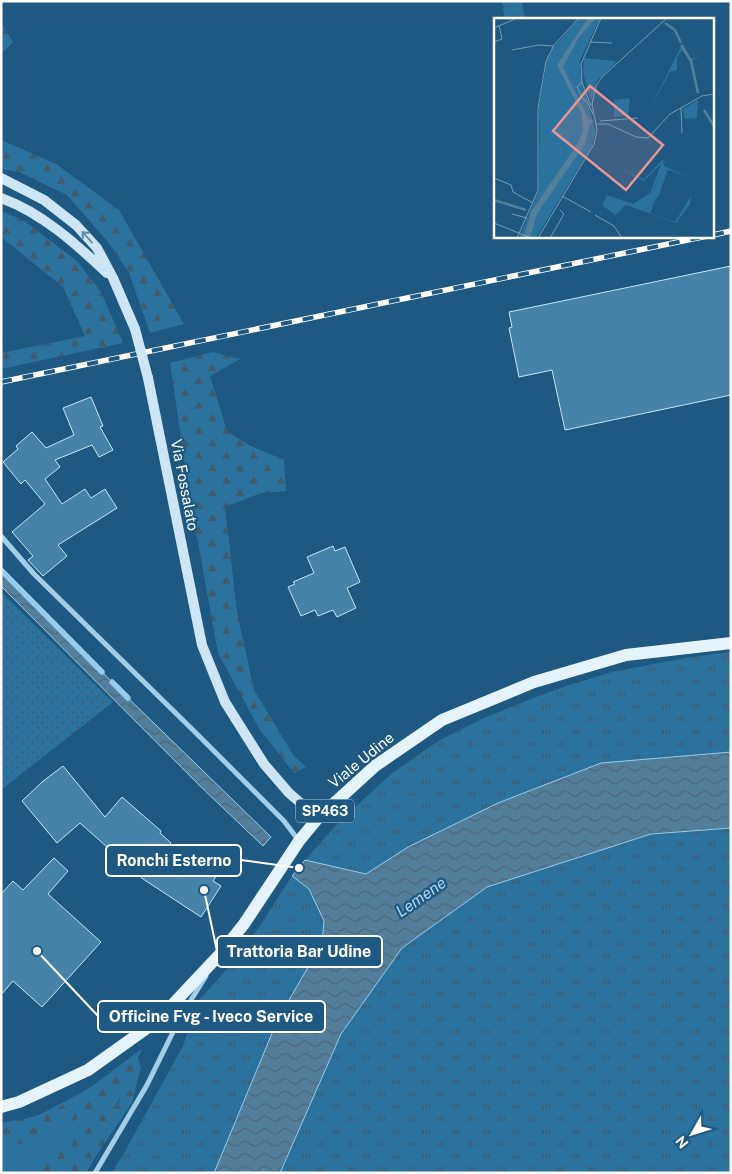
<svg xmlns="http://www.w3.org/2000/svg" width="732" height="1174" viewBox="0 0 732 1174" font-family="'Public Sans',sans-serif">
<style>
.grass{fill:#2c729f}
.forest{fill:url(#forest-firs)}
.park{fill:url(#park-tufts)}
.garden{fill:url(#garden-dots)}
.water{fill:url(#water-waves);stroke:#95cbec}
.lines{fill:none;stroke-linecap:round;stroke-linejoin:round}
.stream{stroke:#95cbec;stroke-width:5.5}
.building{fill:#4583ab;stroke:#c6e4f7}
.street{stroke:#a2ceea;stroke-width:5}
.secondary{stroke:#cde6f7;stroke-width:10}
.primary{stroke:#e5f3fe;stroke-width:12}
.rail-casing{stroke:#fff;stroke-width:5.5}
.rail{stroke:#1d5982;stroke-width:4;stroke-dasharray:11;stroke-linecap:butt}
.secondary-bridge{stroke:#cde6f7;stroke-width:10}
.oneway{stroke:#6391b1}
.labels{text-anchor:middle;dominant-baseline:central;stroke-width:4.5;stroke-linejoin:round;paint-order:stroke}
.shield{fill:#1d5982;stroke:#bbcdda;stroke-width:1}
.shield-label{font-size:14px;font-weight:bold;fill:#fff}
.street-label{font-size:15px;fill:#fff;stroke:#1d5982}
.water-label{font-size:16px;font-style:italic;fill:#add7f1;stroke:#1d5982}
.inset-river{fill:none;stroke:#527f9c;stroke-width:2.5}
.inset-road{fill:none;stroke:#779bb4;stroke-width:1}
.view{fill:#ea9494;fill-opacity:0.15;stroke:#ea9494;stroke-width:2.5}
.inset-edge{fill:none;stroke:#fff;stroke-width:2.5}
.leader{fill:none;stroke:#fff;stroke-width:2}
.callout-dot{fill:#fff;stroke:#1d5982;stroke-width:2}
.callout{fill:#1d5982;stroke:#fff;stroke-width:2}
.callout-label{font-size:16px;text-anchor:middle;font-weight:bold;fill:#fff}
</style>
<defs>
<pattern id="forest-firs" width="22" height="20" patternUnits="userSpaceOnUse" patternTransform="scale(1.25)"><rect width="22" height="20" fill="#2c729f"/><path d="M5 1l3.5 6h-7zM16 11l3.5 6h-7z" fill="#3f5b6d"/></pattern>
<pattern id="park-tufts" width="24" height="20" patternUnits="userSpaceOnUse" patternTransform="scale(1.25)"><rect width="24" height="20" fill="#2c729f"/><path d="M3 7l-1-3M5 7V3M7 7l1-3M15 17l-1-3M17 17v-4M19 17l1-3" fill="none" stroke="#3f5b6d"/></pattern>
<pattern id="garden-dots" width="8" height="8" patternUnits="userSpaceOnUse" patternTransform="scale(1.25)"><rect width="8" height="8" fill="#2c729f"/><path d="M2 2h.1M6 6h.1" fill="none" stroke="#3f5b6d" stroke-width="1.8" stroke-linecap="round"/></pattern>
<pattern id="water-waves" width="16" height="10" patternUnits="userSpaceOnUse" patternTransform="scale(1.25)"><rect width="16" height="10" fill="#527f9c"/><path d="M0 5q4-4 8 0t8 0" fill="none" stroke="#4f6878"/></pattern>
</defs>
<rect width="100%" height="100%" fill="#1d5982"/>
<path class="grass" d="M142,1049c-17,44 -41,84 -67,124h-74v-48l34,-8 53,-28z"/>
<path class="forest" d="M501,1h21l3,18h-20z
M1,23l12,19 -12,12 1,-8 -1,-2z
M1,140l55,24 63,46 65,114 -34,9 -21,-60 -20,-30 -42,-48 -48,-23 -18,-3z
M1,211l22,9 54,41 24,31 22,51 -122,26v-16l84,-17 -22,-49 -62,-50z
M213,352l27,7 -30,17 17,55 22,14 35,15 2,31 -25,2 -36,14 12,105 17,78 40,66 12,11 -12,6 -34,-43 -42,-77 -27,-149 -21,-141z
M136,1053l5,14 -9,36 -34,50 -12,20h-47c23,-28 50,-50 80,-70l3,-20 -14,20 -60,31 -47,17v-28c11,-3 24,-3 34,-7 38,-11 71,-40 101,-63z"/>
<path class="park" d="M731,652v521h-620l13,-20 59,-107 16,-46 29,-32 29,-38 35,-54 13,-16 34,-38 52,-48 49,-34 44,-22 52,-21 33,-12 43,-13 79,-15z"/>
<path class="garden" d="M1,592l112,110 -112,88z"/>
<path class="water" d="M1,570l123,124 147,143 -8,9 -64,-61 -198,-199z
M731,752v76l-80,6 -164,53 -85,61 -61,86 -61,139h-66l64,-154 44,-76 2,-22 -15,-32 -17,-13 13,-16 61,14 42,-27 90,-44 103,-40z"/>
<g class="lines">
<path class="stream" d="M1,570l101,102
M112,682l16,16"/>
</g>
<path class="building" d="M731,266v129l-166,35 -13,-60 -33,7 -10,-49 3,-1 -3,-15z
M91,397l12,29 -3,1 13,23 -14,7 -7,-12 -37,15 5,7 -15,12 17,25 23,-15 6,9 14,-9 12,19 -59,37 9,11 -24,20 -15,-16 5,-4 -21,-24 33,-28 -20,-24 -4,4 -18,-22 15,-13 -2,-3 16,-14 14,16 28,-13 -11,-27z
M333,546l2,5 10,-4 15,35 -13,6 9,20 -19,9 -4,-7 -15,6 -3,-6 -14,6 -13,-29 7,-3 -2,-2 21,-9 -7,-16z
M63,766l42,51 17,-20 39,34 -1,2 11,10 -15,17 26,17 15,-22 23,15 -7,11 8,5 -20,31 -58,-38 -63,-56 -23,20 -35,-42 20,-19z
M54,858l14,13 -20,23 53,48 -59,65 -29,-26 -12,14v-101l12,-13 10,9z"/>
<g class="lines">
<path class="street" d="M1,536l33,38 165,162 85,85 15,20
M95,1173l52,-88 34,-69 25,-40"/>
<path class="secondary" d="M1,178l43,22 32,25 21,23 16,30 22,51
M1,198c41,15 74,45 106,75
M148,378l54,267 23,57 39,62 25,29 29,25"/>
<path class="primary" d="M1,1107l18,-5 69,-32 70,-50 63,-67 23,-29 55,-83 19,-23 57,-52 67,-46 92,-38 92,-27 105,-12"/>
<defs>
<path id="rail" d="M713,235l18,-4
M1,382l706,-146"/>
</defs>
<use href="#rail" class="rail-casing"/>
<use href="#rail" class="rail"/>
<path class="secondary-bridge" d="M135,329l13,49"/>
</g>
<defs><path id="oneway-shaft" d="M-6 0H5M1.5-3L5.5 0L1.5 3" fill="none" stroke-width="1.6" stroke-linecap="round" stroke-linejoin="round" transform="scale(1.25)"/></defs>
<use class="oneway" href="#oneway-shaft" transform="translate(87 237) rotate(-132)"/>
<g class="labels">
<rect class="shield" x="296" y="799.5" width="58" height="23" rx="4"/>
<g class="shield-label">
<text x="325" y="811">SP463</text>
</g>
<g class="street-label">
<text transform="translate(185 485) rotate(79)">Via Fossalato</text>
<text transform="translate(361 760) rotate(-39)">Viale Udine</text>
</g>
<g class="water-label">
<text transform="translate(421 897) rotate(-35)">Lemene</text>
</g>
</g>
<g transform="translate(494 18)">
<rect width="220" height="220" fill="#1d5982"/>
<path d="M90,40l33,3 -20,20 -6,20 -8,-28zM168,149l6,2 -9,26 -13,17 -4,-2 -2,-9 13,-9z" fill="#2c729f"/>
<path d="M189,25l8,16 9,-3 -9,5 8,31 -5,-10 -4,-21 -8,-11 -5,8v12l-7,2 -22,40zM101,42l15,2 -16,18h-8l-3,-14 10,-1zM169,141l1,7 23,10 -25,-8 -9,24 -13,9 4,4 -2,5 4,2 9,-11 -5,12 25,9 16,-26 -1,8 -14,19 -50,-18 -11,10 -13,-10 5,-10 26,9 17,-11 11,-29 -17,17 -24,-12 24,10z" fill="#2c729f"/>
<path d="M86,0h20l-20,42v13l15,57 -3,16 -56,92h-17l20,-48 1,-90 7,-40 5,-11z" fill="#2c729f"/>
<path d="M61,67l14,12 -30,22v-15l10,-3 3,-5 -7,-5zM136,80l-2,17 -14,2v-17zM204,82l-1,18 -12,1 -2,-10z" fill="#2c729f"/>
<path d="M94,0h8l-17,19 -16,30 25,51 6,3 -4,3 -5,20 -48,70 -7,24h-6l7,-26 47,-69 5,-12 -1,-17 -25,-49z" fill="#527f9c"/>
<path class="inset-river" d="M171,5l10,7 6,13M187,27l10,16 7,32M210,92l10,16M0,182l32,10"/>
<path class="inset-road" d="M0,10l23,-10M0,24l8,-3 -3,-14M96,24l22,1M18,32l27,-5 14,1M88,64l-5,5 8,15M92,81l7,15M97,88l-9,-24 -1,-18 20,-46M187,90l1,25M106,103l38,-3M102,106h12l28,13 12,1 22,-24 32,-18 12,-2M0,160l17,7 2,7 20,11M68,178l29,16M18,196l15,4M101,197l19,11 8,12M0,205l37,15M23,220l21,-48v-82l8,-47 8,-16 25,-27M44,220l56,-94 3,-14 -5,-26 4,-18 7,-10 64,-58M56,220l14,-24 -4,-4"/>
<path class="view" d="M96,68l73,59 -37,45 -73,-59z"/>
<rect width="220" height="220" class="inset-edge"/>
</g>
<path class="leader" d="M299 868L241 860M204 890L217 951M37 951L98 1016"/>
<g class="callout-dot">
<circle cx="299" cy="868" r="5"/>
<circle cx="204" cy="890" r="5"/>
<circle cx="37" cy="951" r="5"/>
</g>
<g class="callout">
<rect x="106" y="845" width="135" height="31" rx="5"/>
<rect x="217" y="936" width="165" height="31" rx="5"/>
<rect x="98" y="1001" width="227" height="31" rx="5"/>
</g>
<g class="callout-label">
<text x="174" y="866">Ronchi Esterno</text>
<text x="299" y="957">Trattoria Bar Udine</text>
<text x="211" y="1022">Officine Fvg - Iveco Service</text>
</g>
<rect width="732" height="1174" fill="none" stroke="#ffffff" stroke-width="5"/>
<g transform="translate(692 1134) rotate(231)" stroke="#1d5982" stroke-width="4" paint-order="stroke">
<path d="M0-4L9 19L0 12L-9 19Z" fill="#ffffff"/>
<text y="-8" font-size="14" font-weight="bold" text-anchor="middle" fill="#ffffff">N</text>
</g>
</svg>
